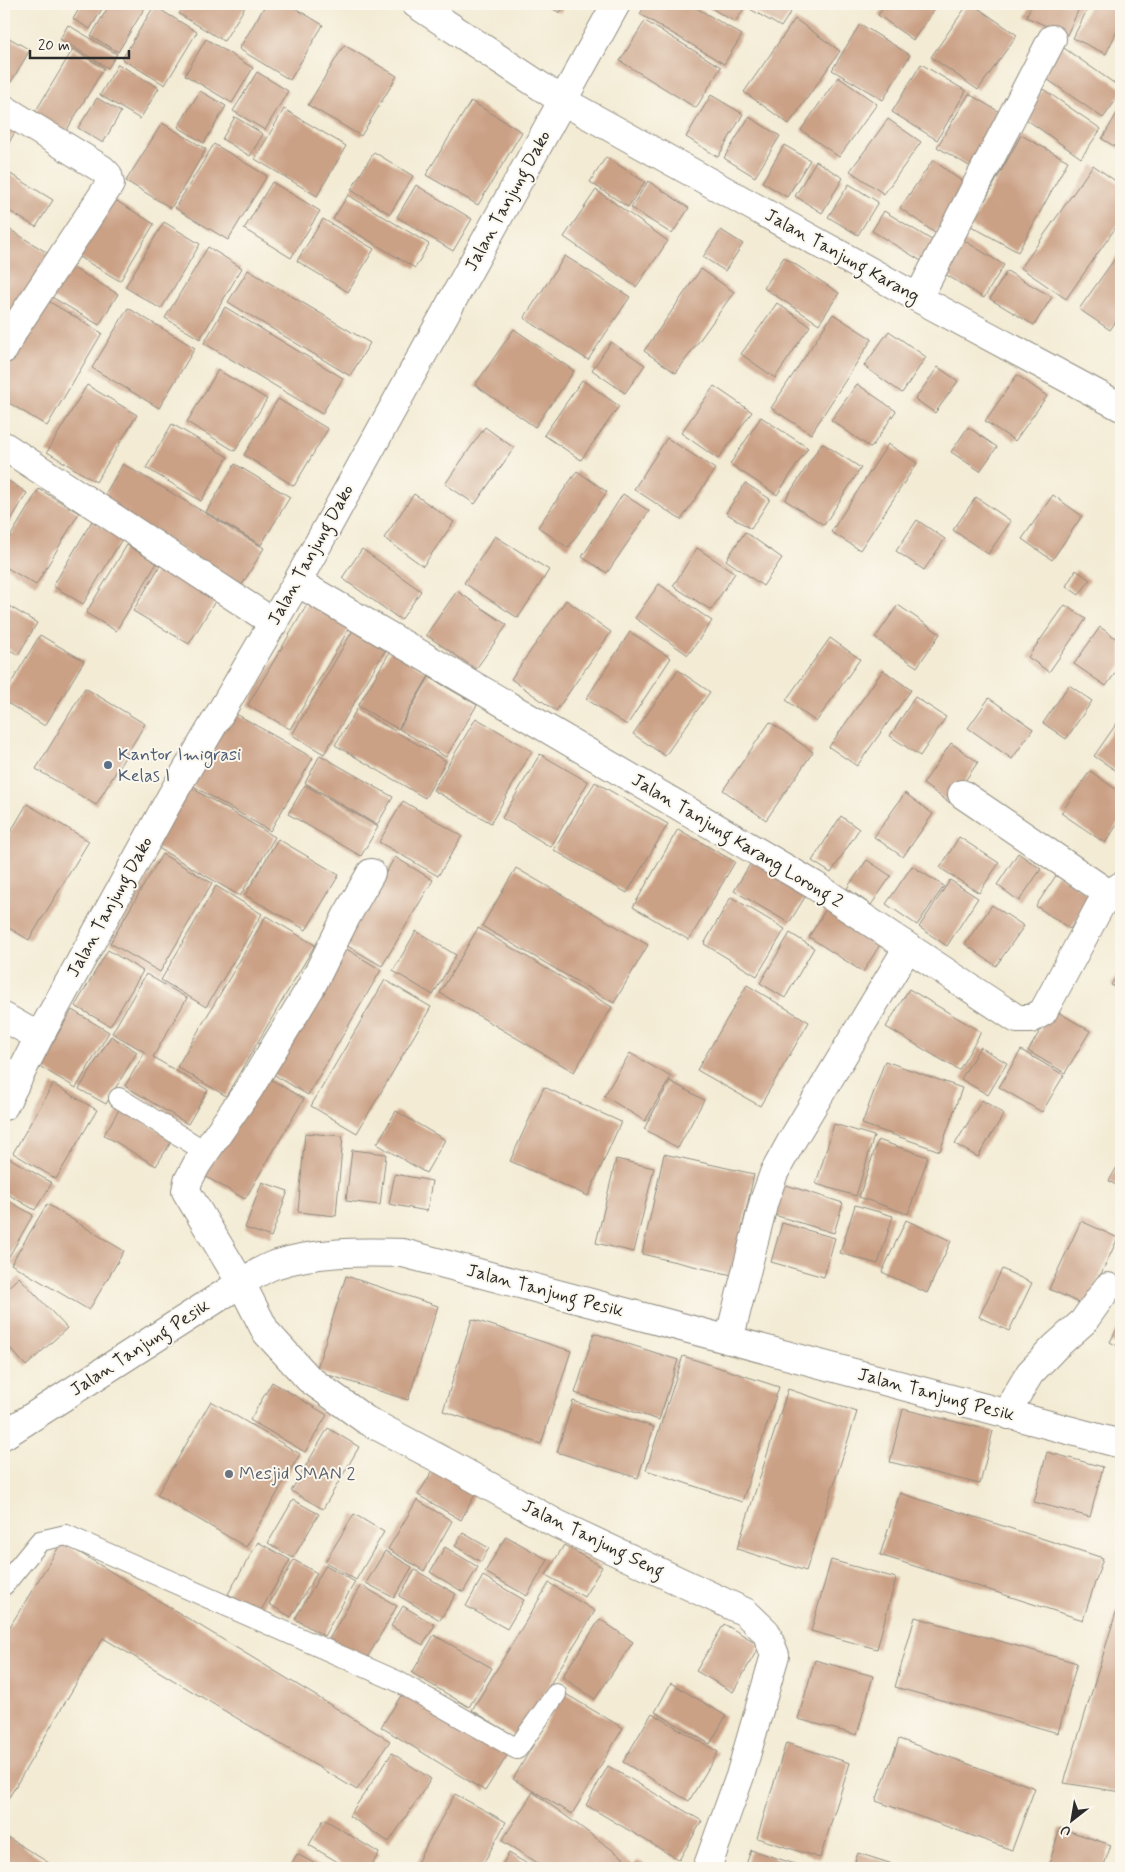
<svg xmlns="http://www.w3.org/2000/svg" width="1125" height="1872" viewBox="0 0 1125 1872" font-family="Mynerve,sans-serif">
<style>
.building{fill:#cba186}
.lines{fill:none;stroke-linecap:round;stroke-linejoin:round}
.lane-casing{stroke:#8f8b80;stroke-width:22}
.street-casing{stroke:#8f8b80;stroke-width:30}
.lane{stroke:#fff;stroke-width:20}
.street{stroke:#fff;stroke-width:28}
.service-dot{fill:#5c6f8a;stroke:#fbf7ec;stroke-width:2}
.worship-dot{fill:#6b7280;stroke:#fbf7ec;stroke-width:2}
.labels{text-anchor:middle;dominant-baseline:central;stroke-width:4;stroke-linejoin:round;paint-order:stroke}
.street-label{font-size:18px;fill:#2b2b2b;stroke:#fbf7ec}
.service-label{font-size:18px;fill:#4e5e75;stroke:#fbf7ec;text-anchor:start}
.worship-label{font-size:18px;fill:#5b616d;stroke:#fbf7ec;text-anchor:start}
</style>
<rect width="100%" height="100%" fill="#fbf7ec"/>
<filter id="ink" filterUnits="userSpaceOnUse"><feTurbulence type="fractalNoise" baseFrequency=".02" numOctaves="2"/><feDisplacementMap in="SourceGraphic" scale="10" xChannelSelector="R" yChannelSelector="G"/><feConvolveMatrix kernelMatrix="1 2 1 2 8 2 1 2 1" color-interpolation-filters="sRGB"/></filter>
<filter id="wash" filterUnits="userSpaceOnUse"><feTurbulence type="fractalNoise" baseFrequency=".0096" numOctaves="4" result="noise"/><feDisplacementMap in="SourceGraphic" scale="20" xChannelSelector="R" yChannelSelector="G"/><feGaussianBlur stdDeviation="1.12" result="paint"/><feColorMatrix in="noise" values="0 0 0 0 0 0 0 0 0 0 0 0 0 0 0 0 0 1.4 0 .05"/><feComposite in="paint" operator="in"/></filter>
<g filter="url(#wash)">
<rect width="100%" height="100%" fill="#f3ebd4"/>
<g id="blocks">
<path class="building" d="M82,4h23l-15,25 -17,-10z
M110,4h37l-29,48 -27,-16z
M185,4h62l-23,37 -45,-27z
M266,4h22l35,21 -33,55 -51,-31z
M544,4h21l-5,9z
M646,4h44l52,31 -18,29 -84,-50z
M704,4h43l-12,18z
M753,4h43l-15,23 -31,-18z
M886,4h52l-25,36 -35,-25z
M968,4h4l45,31 -39,55 -47,-33z
M1032,4h49l-14,31 -41,-18z
M1090,4h31v19l-15,31 -33,-16z
M154,6l43,26 -32,53 -43,-26z
M795,19l45,32 -51,73 -45,-32z
M645,21l76,46 -25,41 -76,-47z
M860,24l50,31 -27,45 -51,-30z
M68,25l49,29 -9,14 -48,-29z
M4,35l26,15 -19,32 -7,-4z
M206,39l47,29 -21,35 -47,-28z
M344,45l53,31 -36,60 -53,-31z
M1061,46l60,42v5l-18,25 -62,-43z
M73,49l31,19 -39,65 -31,-19z
M118,64l41,24 -19,31 -40,-24z
M921,64l45,27 -29,49 -45,-28z
M257,72l31,19 -23,39 -32,-19z
M838,77l39,27 -38,53 -38,-27z
M1043,89l58,40 -20,29 -58,-41z
M200,91l26,15 -22,37 -26,-16z
M969,94l39,23 -32,53 -39,-23z
M711,95l32,19 -25,43 -32,-20z
M97,98l24,14 -18,31 -25,-15z
M471,101l51,31 -44,73 -52,-30z
M1121,106v44l-19,-11z
M284,109l62,37 -29,50 -62,-37z
M235,117l28,17 -13,22 -28,-17z
M749,117l31,19 -25,41 -31,-19z
M4,118l14,9 -14,24z
M888,119l33,23 -37,52 -34,-23z
M162,123l44,26 -35,59 -45,-27z
M1021,135l47,26 -50,91 -47,-26z
M214,144l53,32 -39,64 -53,-32z
M784,145l26,15 -23,37 -25,-15z
M374,152l39,24 -23,38 -39,-24z
M606,157l39,25 -17,25 -38,-25z
M933,160l35,26 -33,47 -35,-25z
M816,161l27,17 -21,35 -27,-17z
M1093,165l28,20v35l-55,79 -45,-31z
M4,170l49,30 -17,27 -32,-19z
M648,181l41,27 -17,26 -41,-26z
M272,182l48,29 -29,47 -47,-29z
M849,184l29,18 -20,33 -30,-18z
M416,185l56,34 -19,32 -56,-34z
M596,190l72,51 -32,46 -72,-50z
M107,195l47,29 -34,57 -48,-28z
M348,195l81,49 -14,24 -82,-49z
M884,211l51,31 -12,20 -51,-31z
M323,219l51,30 -26,43 -51,-31z
M164,222l36,22 -39,65 -36,-22z
M4,226l47,29 -37,61 -10,-6z
M721,230l22,14 -18,27 -22,-14z
M960,238l44,27 -20,33 -44,-27z
M208,247l34,21 -42,71 -35,-21z
M1121,250v64l-11,16 -31,-21z
M565,256l65,41 -42,63 -64,-42z
M784,257l55,36 -20,31 -55,-36z
M68,265l50,29 -19,31 -49,-29z
M701,269l33,23 -58,81 -32,-22z
M248,270l122,73 -20,33 -122,-74z
M1007,271l45,26 -18,28 -44,-26z
M43,298l59,35 -55,93 -43,-26v-36z
M777,303l33,23 -35,52 -34,-24z
M225,307l118,71 -21,36 -118,-71z
M128,308l67,40 -36,60 -67,-40z
M833,314l39,25 -61,95 -40,-26z
M514,329l60,42 -39,56 -60,-42z
M889,331l37,26 -24,36 -38,-27z
M611,342l34,23 -20,28 -33,-23z
M938,367l20,14 -23,32 -20,-14z
M218,370l49,29 -32,52 -48,-29z
M1017,375l30,21 -32,45 -30,-20z
M582,380l37,26 -38,54 -37,-25z
M857,384l39,27 -25,37 -40,-28z
M87,385l50,30 -41,67 -49,-30z
M714,386l38,26 -34,47 -37,-26z
M278,399l50,30 -34,57 -50,-31z
M761,417l47,31 -31,47 -47,-31z
M172,424l56,33 -27,44 -55,-33z
M485,427l29,21 -39,56 -30,-20z
M968,427l29,20 -17,24 -29,-19z
M667,438l48,31 -34,51 -47,-31z
M822,443l39,25 -37,57 -39,-25z
M888,444l29,19 -57,87 -29,-18z
M123,464l141,84 -22,37 -141,-84z
M235,464l55,33 -29,48 -55,-33z
M577,471l30,21 -39,56 -30,-21z
M4,478l23,15 -23,39z
M745,483l25,16 -19,30 -25,-16z
M39,489l40,24 -43,72 -32,-19v-19z
M414,494l40,28 -31,44 -39,-28z
M623,494l26,17 -42,62 -25,-16z
M1053,495l29,21 -30,44 -30,-21z
M976,497l35,24 -23,33 -35,-24z
M917,520l28,19 -21,31 -28,-19z
M92,521l30,18 -39,65 -30,-18z
M745,532l37,26 -19,28 -37,-26z
M495,536l54,34 -31,48 -54,-35z
M127,545l30,18 -41,68 -30,-18z
M697,548l38,25 -24,37 -38,-24z
M362,549l59,42 -20,29 -59,-42z
M161,564l56,34 -28,46 -56,-33z
M1076,570l14,10 -11,15 -13,-9z
M659,584l53,37 -24,34 -53,-37z
M457,591l50,34 -31,44 -50,-34z
M566,600l45,32 -55,79 -45,-32z
M4,603l33,20 -19,32 -14,-9z
M308,603l42,24 -60,102 -42,-24z
M898,605l42,29 -23,33 -42,-29z
M1065,605l21,14 -37,53 -21,-15z
M1100,627l21,15v23l-15,21 -32,-22z
M353,630l33,19 -62,105 -32,-19z
M630,632l41,26 -44,67 -41,-26z
M40,635l44,26 -39,65 -41,-25v-6z
M830,638l30,21 -44,63 -30,-22z
M391,650l39,24 -32,55 -40,-23z
M678,670l32,22 -45,64 -32,-22z
M883,670l28,20 -54,76 -28,-19z
M429,677l48,28 -31,52 -47,-28z
M1069,685l23,16 -26,38 -23,-16z
M85,688l60,36 -49,81 -60,-36z
M915,697l31,20 -26,39 -30,-20z
M989,698l44,31 -21,30 -44,-31z
M357,709l89,52 -21,37 -90,-53z
M231,711l82,47 -43,73 -82,-48z
M476,718l56,33 -41,72 -58,-33z
M770,722l43,30 -47,68 -43,-30z
M1117,723l4,3v35l-6,9 -21,-14z
M951,743l27,19 -28,41 -27,-19z
M540,754l48,28 -37,65 -49,-29z
M320,755l73,42 -16,28 -72,-42z
M1090,771l31,22v26l-16,24 -44,-30z
M595,782l73,42 -41,69 -73,-43z
M305,785l73,42 -17,29 -73,-42z
M190,787l85,50 -35,59 -85,-50z
M905,793l28,21 -30,43 -29,-20z
M403,801l59,35 -24,40 -59,-34z
M27,804l62,37 -60,99 -25,-15v-82z
M841,816l18,13 -28,44 -19,-12z
M678,829l57,33 -46,78 -56,-33z
M959,837l40,26 -20,30 -39,-25z
M278,839l61,36 -33,55 -61,-35z
M1018,853l23,16 -22,32 -22,-16z
M162,854l50,29 -52,89 -50,-29z
M755,856l55,33 -21,34 -55,-32z
M395,857l38,23 -51,86 -38,-22z
M867,860l24,16 -20,29 -24,-17z
M912,866l32,20 -27,39 -31,-21z
M516,868l132,77 -34,58 -132,-77z
M1057,874l35,22 -22,33 -34,-23z
M950,880l28,18 -31,48 -28,-19z
M216,886l46,28 -56,93 -45,-27z
M731,897l54,32 -28,47 -53,-32z
M992,905l32,21 -28,40 -31,-22z
M826,909l55,34 -18,29 -54,-35z
M266,916l49,29 -89,151 -49,-29z
M478,928l134,79 -38,65 -134,-79z
M416,931l40,24 -23,40 -40,-24z
M790,933l24,15 -29,50 -25,-15z
M340,945l41,25 -73,125 -42,-25z
M108,950l35,21 -33,55 -35,-20z
M1121,968v23l-10,-6z
M146,974l41,24 -34,59 55,33 -20,34 -63,-38 20,-34 -33,-19z
M385,980l46,27 -74,126 -46,-27z
M747,985l62,37 -49,84 -63,-36z
M909,989l72,43 -22,38 -73,-43z
M1053,1009l37,22 -25,42 -37,-22z
M72,1010l37,22 -33,56 -37,-22z
M111,1036l26,16 -31,52 -27,-15z
M980,1047l27,16 -19,32 -27,-16z
M1021,1050l43,25 -22,37 -43,-25z
M630,1053l41,24 -26,44 -41,-25z
M885,1061l77,27 -22,63 -78,-27z
M260,1073l44,26 -59,100 -44,-25z
M670,1081l34,19 -26,48 -34,-19z
M53,1084l44,26 -41,69 -43,-26z
M544,1087l77,35 -33,74 -78,-35z
M982,1100l22,14 -26,43 -23,-13z
M120,1108l53,31 -17,27 -52,-31z
M396,1111l49,29 -19,33 -49,-29z
M834,1124l40,12 -18,60 -40,-12z
M305,1133l38,3 -7,80 -38,-4z
M878,1140l50,17 -20,57 -49,-17z
M352,1150l34,4 -6,51 -34,-4z
M664,1154l90,20 -22,101 -90,-21z
M4,1155l48,28 -17,27 -31,-18z
M616,1159l38,9 -20,84 -38,-9z
M1121,1160v28l-12,-7z
M395,1174l37,7 -5,30 -38,-7z
M262,1182l26,9 -17,46 -26,-9z
M780,1183l63,20 -9,30 -63,-19z
M4,1198l29,17 -29,50z
M47,1204l77,47 -35,59 -78,-46z
M855,1205l38,11 -15,48 -38,-11z
M906,1220l45,21 -24,52 -45,-21z
M1081,1221l37,17 -32,68 -37,-17z
M782,1223l53,15 -11,39 -53,-15z
M1002,1269l30,14 -23,48 -30,-14z
M346,1276l92,30 -30,94 -92,-29z
M19,1277l48,51 -41,38 -22,-25v-50z
M472,1319l99,32 -30,93 -98,-33z
M1121,1321v27l-11,-6z
M594,1333l84,27 -19,60 -84,-27z
M683,1356l96,31 -37,115 -96,-32z
M272,1382l55,33 -22,37 -55,-32z
M788,1389l69,23 -51,159 -69,-22z
M211,1401l89,53 -54,93 -89,-52z
M573,1401l81,26 -16,51 -81,-26z
M903,1409l90,22 -13,53 -90,-22z
M328,1428l31,19 -36,62 -32,-18z
M1047,1452l56,15 -13,50 -56,-15z
M435,1467l42,24 -16,29 -43,-25z
M900,1493l203,65 -20,62 -203,-65z
M293,1500l26,14 -26,44 -25,-15z
M417,1500l35,21 -28,50 -36,-22z
M354,1514l30,18 -28,48 -31,-18z
M463,1533l26,15 -8,14 -26,-16z
M506,1536l42,24 -21,36 -42,-24z
M62,1542l328,199 -33,49 -254,-152 -99,168v-170z
M258,1542l32,18 -30,52 -32,-18z
M564,1545l38,22 -18,30 -38,-22z
M445,1547l33,20 -15,25 -33,-20z
M385,1551l27,16 -18,31 -28,-15z
M294,1560l23,13 -26,44 -22,-13z
M831,1560l65,18 -19,71 -66,-18z
M326,1565l29,17 -31,54 -29,-17z
M415,1570l41,24 -16,26 -41,-24z
M483,1576l41,24 -17,29 -41,-23z
M549,1583l46,28 -78,127 -45,-28z
M361,1585l36,21 -31,54 -37,-21z
M1121,1596v196l-57,-9z
M403,1606l32,19 -12,20 -32,-19z
M915,1617l162,46 -19,70 -163,-46z
M600,1619l33,23 -38,57 -33,-22z
M724,1624l36,21 -27,47 -37,-21z
M434,1635l58,33 -23,39 -57,-34z
M815,1660l58,16 -16,59 -59,-16z
M671,1683l55,33 -16,28 -55,-32z
M406,1688l104,63 -25,40 -104,-64z
M564,1693l59,35 -51,86 -59,-35z
M652,1713l66,39 -29,49 -66,-39z
M899,1739l136,49 -23,62 -136,-49z
M786,1743l64,20 -30,95 -63,-20z
M392,1753l39,26 -42,63 -40,-26z
M608,1766l94,55 -23,39 -93,-55z
M533,1792l100,73 -2,3h-85l-44,-27z
M455,1794l51,28 -25,46h-67z
M324,1819l55,34 -9,15h-22l-39,-23z
M1060,1828l51,17 -8,23h-55z
M4,1835l53,33h-53z
M751,1850l57,18h-63z
M509,1853l25,15h-34z
M858,1853l47,15h-52z
M297,1854l26,14h-34z
M637,1860l14,8h-19z"/>
</g>
</g>
<g filter="url(#ink)">
<use href="#blocks" fill-opacity="0" stroke="#8f8b80" stroke-width="1"/>
<g class="lines">
<defs>
<path id="lane" d="M119,1098l87,54
M4,1585l36,-44 26,-6 331,146 120,68 39,-55"/>
<path id="street" d="M416,4l147,97 355,197 203,109
M4,109l98,60 6,6 2,9 -95,144 -11,21
M918,298l134,-259
M4,446l270,177
M297,582l517,303 203,134h14l12,-7 57,-106 9,-12 12,-8
M962,794l147,100
M371,873l-25,44 -35,70 -62,102 -52,75 -9,17 -2,10 55,92 25,49 43,47 57,41 87,46 104,58 188,88 21,20 9,23 -35,121 -33,92
M4,1017l35,20
M4,1106l35,-69 133,-242 125,-213 319,-578
M729,1340l35,-139 10,-28 17,-31 117,-195
M1009,1415l6,-17 15,-25 25,-26 28,-25 25,-35
M4,1435l237,-152c10,-6 22,-14 33,-18 42,-14 86,-13 129,-12l718,191"/>
</defs>
<use href="#lane" class="lane-casing"/>
<use href="#street" class="street-casing"/>
<use href="#lane" class="lane"/>
<use href="#street" class="street"/>
</g>
</g>
<circle class="service-dot" cx="108" cy="765" r="5"/>
<circle class="worship-dot" cx="229" cy="1474" r="5"/>
<g class="labels">
<g class="street-label">
<text transform="translate(508 201) rotate(-61)">Jalan Tanjung Dako</text>
<text transform="translate(842 256) rotate(29)">Jalan Tanjung Karang</text>
<text transform="translate(311 555) rotate(-61)">Jalan Tanjung Dako</text>
<text transform="translate(737 841) rotate(31)">Jalan Tanjung Karang Lorong 2</text>
<text transform="translate(110 907) rotate(-61)">Jalan Tanjung Dako</text>
<text transform="translate(545 1291) rotate(15)">Jalan Tanjung Pesik</text>
<text transform="translate(140 1348) rotate(-33)">Jalan Tanjung Pesik</text>
<text transform="translate(936 1395) rotate(15)">Jalan Tanjung Pesik</text>
<text transform="translate(593 1539) rotate(26)">Jalan Tanjung Seng</text>
</g>
<g class="service-label">
<text x="118" y="755">Kantor Imigrasi<tspan x="118" dy="21">Kelas I</tspan></text>
</g>
<g class="worship-label">
<text x="239" y="1474">Mesjid SMAN 2</text>
</g>
</g>
<rect width="1125" height="1872" fill="none" stroke="#fbf7ec" stroke-width="20"/>
<g transform="translate(1072 1820) rotate(211)" stroke="#fbf7ec" stroke-width="4" paint-order="stroke">
<path d="M0-4L9 19L0 12L-9 19Z" fill="#2b2b2b"/>
<text y="-8" font-size="14" font-weight="bold" text-anchor="middle" fill="#2b2b2b">U</text>
</g>
<path d="M30 50v8h99v-8" fill="none" stroke="#2b2b2b" stroke-width="2.5"/>
<text x="38" y="50" font-size="15" fill="#2b2b2b" stroke="#fbf7ec" stroke-width="4" paint-order="stroke">20 m</text>
</svg>
